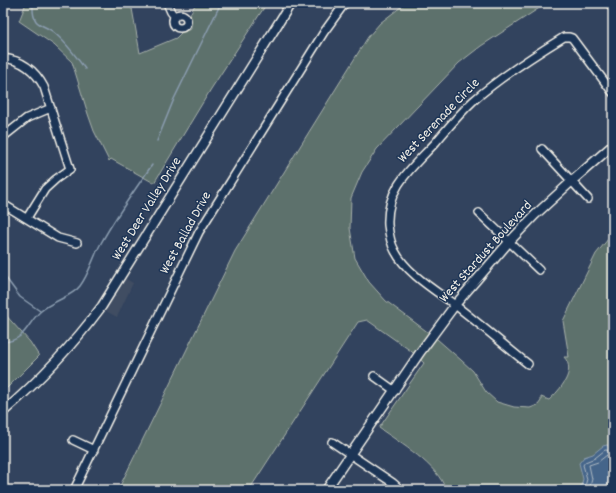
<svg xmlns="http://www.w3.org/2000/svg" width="616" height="493" viewBox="0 0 616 493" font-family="Dekko,sans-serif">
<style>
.built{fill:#414d62}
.green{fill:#5d716c;stroke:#a8b1aa}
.water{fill:#45658a;stroke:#8b9db0}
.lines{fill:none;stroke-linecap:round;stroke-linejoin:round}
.shore{stroke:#aeb9c2;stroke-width:1}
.stream{stroke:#8b9db0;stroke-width:1.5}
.minor-casing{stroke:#f4f1e8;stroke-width:10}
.tertiary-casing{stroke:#f4f1e8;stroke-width:11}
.minor{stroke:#1d3557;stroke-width:7}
.tertiary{stroke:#1d3557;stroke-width:8}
.labels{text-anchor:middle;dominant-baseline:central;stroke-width:3;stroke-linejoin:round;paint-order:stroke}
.street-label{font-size:14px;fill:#f4f1e8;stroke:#1d3557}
</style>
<rect width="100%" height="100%" fill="#32435e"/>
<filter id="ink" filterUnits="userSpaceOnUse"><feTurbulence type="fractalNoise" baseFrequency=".025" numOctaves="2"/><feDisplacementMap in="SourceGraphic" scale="8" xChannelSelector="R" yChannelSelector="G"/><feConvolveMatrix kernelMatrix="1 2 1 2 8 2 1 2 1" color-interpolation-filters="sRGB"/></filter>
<g filter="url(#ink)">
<path class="built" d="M126,279l7,4 -16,34 -11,-6z"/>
<path class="green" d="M23,3h108l9,50 36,-15 6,-6 9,-3 -1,-15 6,-11h71l-56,86 -57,94 -43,-24 -2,2 -15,-30 -6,-17 -16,-52 -18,-17 -35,-24 6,-15z
M406,3h141l-66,43 -22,17 -82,86 -15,23 -11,26 -1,30 5,30 14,24 17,19 51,38 24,21 12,11 13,21 11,10 17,5 16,1 8,-3 3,-4v-4l8,3c11,-10 28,-29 15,-43h5l-6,-36 33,-67 17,-21v257h-167c-8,-25 -46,-47 -67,-62l45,-65 -13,-12 -44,-31 -9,2 -109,168h-131l117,-239 133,-214 12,-14z
M603,3h10v13z
M3,312l27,30 9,14 -36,36z"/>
<path class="water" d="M607,445l6,3v20l-5,14v8h-28l3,-11 -4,-16 5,-6 9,-3 10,-8z"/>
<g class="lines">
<path class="shore" d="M584,490l3,-11 -4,-14 2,-3 10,-4 10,-8 8,1
M589,490l3,-11 -3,-14 9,-3 9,-7 6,1"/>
<path class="stream" d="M33,3c0,7 -1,12 3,18 4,5 11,6 16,10 13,10 24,25 33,38
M157,141l17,-42 47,-96
M3,274l17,23 20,14
M3,342c23,-1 24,-19 38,-31 11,-10 31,-14 39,-25 9,-12 13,-28 20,-41 15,-28 34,-54 52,-80"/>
<defs>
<path id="minor" d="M167,3l4,9 4,5
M173 21a7 7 0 1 1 14 0a7 7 0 1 1-14 0Z
M3,58c19,2 32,12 41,29l26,82 -14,10 -11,10 -18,29
M3,137l24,-19 24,-10
M542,149l46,50
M3,204l55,34 19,5
M479,213l60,57
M528,364c-24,-19 -48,-40 -73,-59 -19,-14 -49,-32 -60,-54 -4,-7 -6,-17 -7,-26 -2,-38 25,-58 48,-83 12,-14 23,-28 37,-41 27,-24 60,-45 91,-64h5l3,1 41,55
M374,376l21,15
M73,440l21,10
M332,442l61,41 8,7
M74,490l125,-258 125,-200 21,-29"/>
<path id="tertiary" d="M3,412c37,-32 70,-67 99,-106l189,-303
M326,490l95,-139 34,-46 54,-63 26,-27 37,-34 41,-36"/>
</defs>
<use href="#minor" class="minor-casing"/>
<use href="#tertiary" class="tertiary-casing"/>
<use href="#minor" class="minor"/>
<use href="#tertiary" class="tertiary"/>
</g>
</g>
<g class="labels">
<g class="street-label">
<text transform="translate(439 121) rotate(-46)">West Serenade Circle</text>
<text transform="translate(147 209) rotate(-58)">West Deer Valley Drive</text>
<text transform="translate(186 233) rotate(-61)">West Ballad Drive</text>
<text transform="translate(486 252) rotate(-48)">West Stardust Boulevard</text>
</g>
</g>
<rect width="616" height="493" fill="none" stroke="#1d3557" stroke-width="16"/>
<rect x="8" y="8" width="600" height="477" fill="none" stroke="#f4f1e8" stroke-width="1.5" filter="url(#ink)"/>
</svg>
